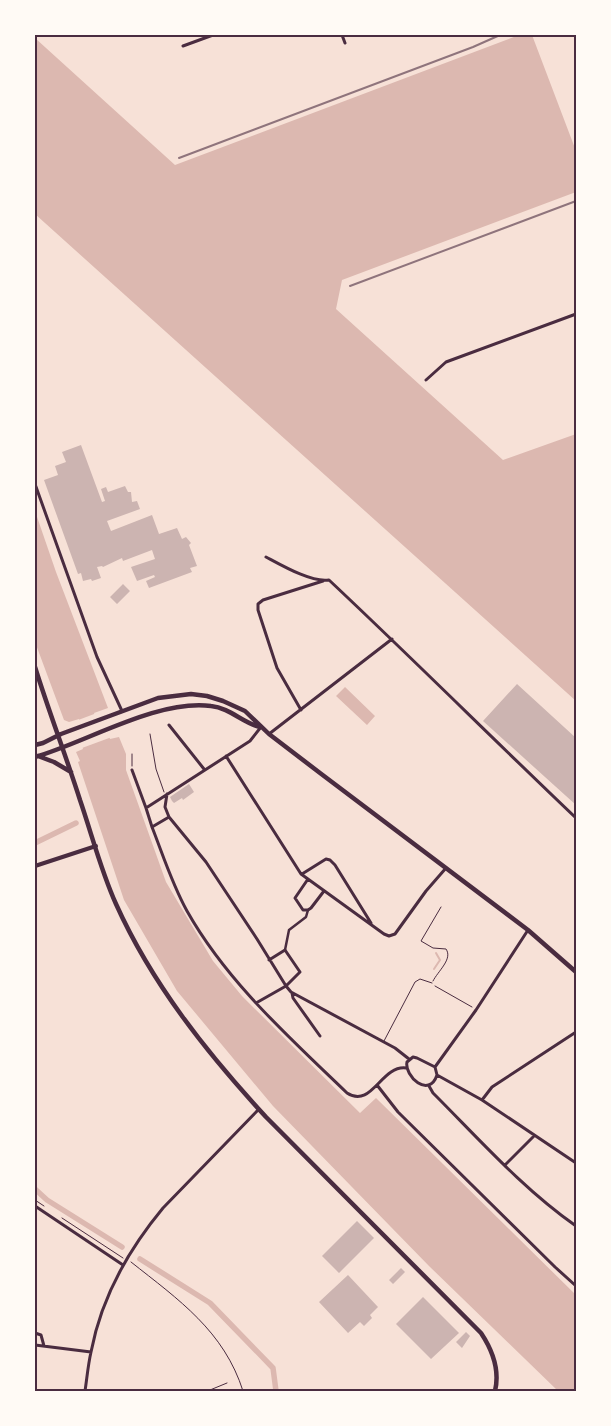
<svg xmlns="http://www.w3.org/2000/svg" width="611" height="1426" viewBox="0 0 611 1426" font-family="Barlow,sans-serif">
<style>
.water{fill:#dcb8b0}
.pier{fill:#f7e1d7}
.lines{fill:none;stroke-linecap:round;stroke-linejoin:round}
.stream{stroke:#dcb8b0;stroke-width:2}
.canal{stroke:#dcb8b0;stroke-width:5.5}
.building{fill:#ccb4b1}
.path{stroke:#4a2c40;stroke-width:1}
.service{stroke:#4a2c40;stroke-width:1}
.pedestrian{stroke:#4a2c40;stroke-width:2.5}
.minor{stroke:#4a2c40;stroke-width:3}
.tertiary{stroke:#4a2c40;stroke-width:4}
.secondary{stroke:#4a2c40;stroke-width:4.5}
.rail{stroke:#8f747c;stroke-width:2}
.neatline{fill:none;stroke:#4a2c40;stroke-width:2}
</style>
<rect width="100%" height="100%" fill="#f7e1d7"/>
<path class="water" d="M519,35h13l44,116v41l-234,88 -6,29 167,151 73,-26v267l-541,-487v-176l140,127z
M35,511l21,61 52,136 -14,5 9,25 6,-2 1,3 9,-2 7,17v16l40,112 47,79 29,35 118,117 16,-15 200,197v96h-18l-129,-125 -156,-160 -96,-115 -53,-91 -46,-138 2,-1 -4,-9 7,-3 -1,-3 5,-2 -8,-25 -10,3 -5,-2 -29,-78z
M345,687l30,29 -8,9 -31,-29z"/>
<path class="pier" d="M110,708l-1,2 -12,4 7,21 5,-1 3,2 8,-2 -38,14 -1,-4 3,-1 -7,-21h-4z"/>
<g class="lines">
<path class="stream" d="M434,969l6,-9 -4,-7"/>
<path class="canal" d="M35,843l41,-20
M35,1189l12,11 75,47
M140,1259l70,44 63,65 3,23"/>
</g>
<path class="building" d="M81,445l21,57 3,-1 -4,-12 5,-2 2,5 17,-6 3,6h3l1,10 5,-1 3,8 -33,12 4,10 41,-16 7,19 18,-6 5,11 4,-2 5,6 -2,2 8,21 -7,2 2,4 -43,16 -3,-7 9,-4 -1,-2 -17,6 -6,-14 24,-8 -3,-9 -29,11 -1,-3 -19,9 -1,-1 -5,1 4,11 -9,3 -1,-2 -8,2 -2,-8 -3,1 -34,-94 14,-5 -3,-9 11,-4 -4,-10z
M123,584l7,7 -13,13 -7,-7z
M517,684l59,54v67l-93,-84z
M189,784l5,8 -11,8 -1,-2 -8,5 -2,-2 -2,-4z
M357,1221l17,17 -35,35 -17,-17z
M401,1268l4,4 -12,12 -4,-4z
M348,1275l30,32 -8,8 2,3 -8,8 -4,-4 -12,11 -29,-31z
M423,1297l36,36 -28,26 -35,-35z
M466,1332l4,4 -8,12 -6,-6z"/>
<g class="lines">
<path class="path" d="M150,734l6,35 8,23
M132,766v-12
M433,981c5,-10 20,-22 13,-32l-13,-1 -12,-7 20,-34
M435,986l37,21
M35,1200l9,6
M62,1218l61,40
M131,1262c48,38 93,69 112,129"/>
<path class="service" d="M384,1041l31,-59 5,-3 12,4
M126,1391l84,-1 17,-7"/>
<path class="pedestrian" d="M285,950l4,-20 17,-13 2,-7"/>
<path class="minor" d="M342,35l3,8
M183,46l30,-11
M426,380l20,-18 130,-48
M35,484l62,173 25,54
M266,557c15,8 46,26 63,23 83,78 164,159 247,238
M301,710l-24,-42 -19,-58v-6l5,-4 60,-19
M169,725l35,44
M269,734l123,-95
M226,756l75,118 83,60 5,2 6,-2 31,-43 20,-23
M132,770l14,38
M167,794l-2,13 4,10 37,45 51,77 29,47 5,6 104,56 14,11
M169,817l-17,10 -6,-19 104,-67 11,-14
M152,827c11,28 20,57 35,84 40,71 102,126 160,182 25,16 34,-28 59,-25
M302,874l24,-15 4,1 5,5 36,58
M308,879l-13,19 8,12h5l3,-2 13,-17
M292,993l1,5 27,38
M256,1003l30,-17 14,-14 -15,-22 -16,10
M413,1057l4,1 18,9 2,8c-8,24 -33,1 -30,-13z
M435,1067l41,-57 52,-80
M437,1075l45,25 94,63
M377,1085l21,27 157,155 21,19
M429,1086l4,7c46,46 90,96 143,133
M482,1100l10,-13 84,-55
M505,1165l29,-29
M35,1206l88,59
M35,1333l6,2 3,11
M35,1345l56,7
M85,1391c2,-13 3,-26 6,-39 10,-53 38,-103 72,-144l96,-99"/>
<path class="tertiary" d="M35,866l61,-20"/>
<path class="secondary" d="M35,667c14,45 31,89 45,133 12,35 21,71 36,104 36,80 91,149 150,213l215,216c12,18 19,37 14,58
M35,745l8,-2 18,-9 97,-36 33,-4 16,2 16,5 22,10 24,23 51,39 208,157 48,42
M38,756l16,6 17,10
M35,757c52,-15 122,-58 176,-51 19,2 32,17 49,21"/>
<path class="rail" d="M179,158l294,-111 27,-12
M350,286l226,-85"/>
</g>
<rect width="611" height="1426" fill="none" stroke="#fffaf5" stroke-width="72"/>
<rect x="36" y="36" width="539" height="1354" class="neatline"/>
</svg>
